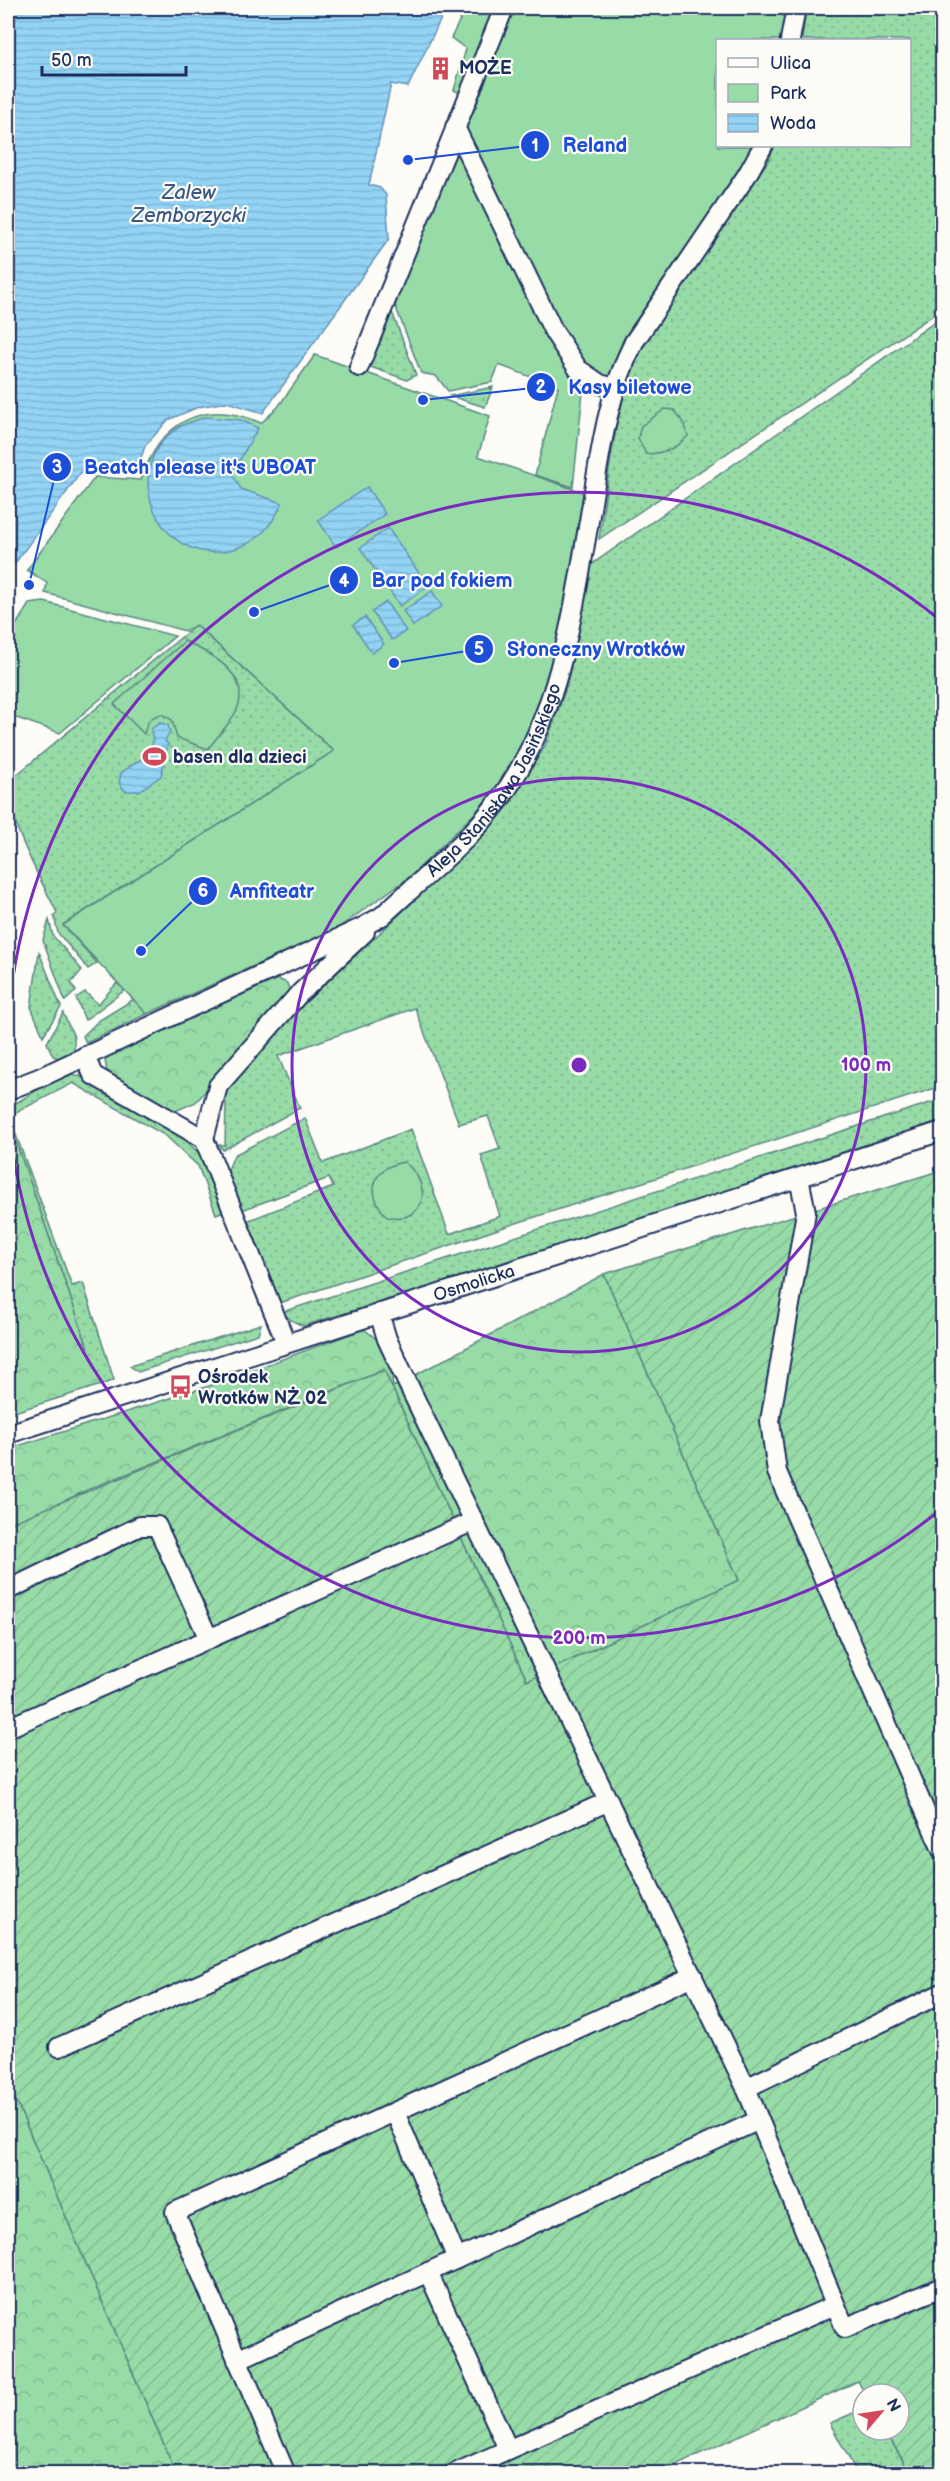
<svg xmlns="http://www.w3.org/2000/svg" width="950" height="2481" viewBox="0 0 950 2481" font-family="'Balsamiq Sans',sans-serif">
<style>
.grass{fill:url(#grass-dots);stroke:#598582;stroke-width:1.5}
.forest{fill:url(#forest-crowns);stroke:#598582;stroke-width:1.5}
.park{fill:#97dba7;stroke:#598582;stroke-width:1.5}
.garden{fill:url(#garden-furrows);stroke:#598582;stroke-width:1.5}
.water{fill:url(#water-rules);stroke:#6391b8;stroke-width:1.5}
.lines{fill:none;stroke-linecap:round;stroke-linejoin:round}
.minor-casing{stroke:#1b2f5e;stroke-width:22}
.minor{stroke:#fdfcf7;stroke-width:18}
.ring{fill:none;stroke:#7b2cbf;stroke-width:3}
.labels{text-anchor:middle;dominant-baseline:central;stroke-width:4.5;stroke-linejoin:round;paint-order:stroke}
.poi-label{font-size:18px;font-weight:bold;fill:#1b2f5e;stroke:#fdfcf7;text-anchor:start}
.street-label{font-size:18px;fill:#1b2f5e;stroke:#fdfcf7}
.water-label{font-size:20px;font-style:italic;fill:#395884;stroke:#fdfcf7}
.centre{fill:#7b2cbf;stroke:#fdfcf7;stroke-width:3}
.ring-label{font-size:18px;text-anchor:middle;font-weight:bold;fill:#7b2cbf;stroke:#fdfcf7;stroke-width:4.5;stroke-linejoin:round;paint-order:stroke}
.leader{fill:none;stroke:#1d4ed8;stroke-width:2}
.callout-dot{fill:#1d4ed8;stroke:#fdfcf7;stroke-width:2}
.mark-label{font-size:18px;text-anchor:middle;font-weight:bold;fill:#fff}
.callout-label{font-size:20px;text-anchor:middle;font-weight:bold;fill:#1d4ed8;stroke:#fdfcf7;stroke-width:4.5;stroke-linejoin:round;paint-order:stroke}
</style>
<defs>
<pattern id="grass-dots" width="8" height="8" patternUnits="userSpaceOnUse" patternTransform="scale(1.5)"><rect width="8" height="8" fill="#97dba7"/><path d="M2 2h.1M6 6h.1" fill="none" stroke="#82bc92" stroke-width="1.8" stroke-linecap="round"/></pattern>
<pattern id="forest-crowns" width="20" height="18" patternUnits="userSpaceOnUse" patternTransform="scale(1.5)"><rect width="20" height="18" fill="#97dba7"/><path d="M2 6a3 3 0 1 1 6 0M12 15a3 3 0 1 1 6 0" fill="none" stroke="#82bc92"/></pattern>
<pattern id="garden-furrows" width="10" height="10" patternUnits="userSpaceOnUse" patternTransform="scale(1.5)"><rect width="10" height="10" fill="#97dba7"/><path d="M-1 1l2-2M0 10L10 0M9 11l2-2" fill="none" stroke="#82bc92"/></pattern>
<pattern id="water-rules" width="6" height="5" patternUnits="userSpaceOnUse" patternTransform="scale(1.5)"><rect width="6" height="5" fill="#93d3f4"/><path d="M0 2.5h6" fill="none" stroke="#7eb5d4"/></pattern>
</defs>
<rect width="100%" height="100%" fill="#fdfcf7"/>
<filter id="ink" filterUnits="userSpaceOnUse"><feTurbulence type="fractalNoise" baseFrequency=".0167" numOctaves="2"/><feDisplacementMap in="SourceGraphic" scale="12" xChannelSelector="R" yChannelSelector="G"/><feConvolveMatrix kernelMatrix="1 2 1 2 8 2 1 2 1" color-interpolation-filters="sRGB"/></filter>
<g filter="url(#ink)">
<path class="grass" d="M806,8h136v301l-343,230c10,-65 15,-132 43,-193l126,-185 7,-15h135v-106h-108z
M389,304l27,71 -9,5 -42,-15z
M942,317v769l-438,141 -224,76 -33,-82 86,-34 -4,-9 -87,32 -14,-27v-13l6,-15 71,-37 18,45 88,-34 38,105 51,-18 -19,-61 19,-6 -12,-33 -29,8 -44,-116 -137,48 22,52 -77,42 -4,-5h6l1,-42h-6l3,-11 83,-90 179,-168 24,-29 36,-59 22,-61 24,-120z
M493,387l-8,20 -35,-11z
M196,625l138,126 -271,174 34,38 -9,6 -30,-36 -4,-17 3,-3c-18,-38 -49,-89 -49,-131z
M49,920l4,16 29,34 -11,13 5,8 -11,10 -22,-61z
M39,952l22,55 -18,29 -12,-29z
M117,983l8,7 -40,30 -9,-22 9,-6 13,12z
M134,999l13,15 -61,29 -3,-7 15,-15z
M63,1013l11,24v13l-16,8 -5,-2 -6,-13z
M72,1074c36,8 114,58 134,89 9,13 13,33 18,48l-8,3 -18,-48 -32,-30 -93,-53 -64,33 63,170 11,-3 31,97 -13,5 -93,-266v-11l36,-22z
M942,1099v21l-427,140 -212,66 -12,-6 -9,-8z
M261,1324l-3,10 -120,38 -8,-6z
M863,2409v21h22l25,43h-53l-27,-50z"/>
<path class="forest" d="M278,979l9,4 2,6 -4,11 -89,102 -23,10 -65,-36 -3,-15 5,-8z
M8,1119l93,266 -93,29z
M604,1274l135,306 -212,101 -143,-311 -297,120 -79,38v-79l201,-63 155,-57c28,21 25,26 29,58z
M8,2082l168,391h-168z"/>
<path class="park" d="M466,8h321l-6,32h-63v106h35l-8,16 -121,176 -16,42 -24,2 -11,105 -38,-12 23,-88 -59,-22 -7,17 -44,9 -12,-15 -15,-3 -29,-76 86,-196 -24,-11 12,-41 -15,-11z
M315,355l175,61 -12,40 107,37 -25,140 -18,60 -16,43 -27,48 -24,29 -64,63 -73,52 -191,86 -84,-89 271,-174 -138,-126 -11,6 -140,-38 2,-10 -20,-13 68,-93 46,3c19,-57 61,-83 120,-57l17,-16z
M665,409l9,1 9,11 5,15c-13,13 -23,17 -42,18l-8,-16 3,-12z
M44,602l131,34 -115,97 -52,-18v-77l21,-34z
M185,641c24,13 65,31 53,66 -4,12 -22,31 -30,42l-31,-11 -5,-18 -10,-6c-13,3 -15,8 -18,20l-30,-30z
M404,1162c18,13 29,42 3,54 -5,3 -14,1 -20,1 -21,-23 -17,-49 17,-55z"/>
<path class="garden" d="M942,1170v1303h-32l-25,-43h14v-36h-34l-7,-13 -200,92h-482l-168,-391v-558l376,-154 143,311 212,-101 -135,-306z"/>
<path class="water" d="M8,8h438l-38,79 -17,-3 -22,101 11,3 6,7 3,44 -126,174 -36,-11 -29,5 -30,13 -23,26 -9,27 -49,-9 -79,109z
M205,417l36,3 17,8 -26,45 9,16 41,14c-10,23 -24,39 -48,46 -76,23 -121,-87 -51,-124 6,-3 15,-5 22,-8z
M367,487l18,27 -49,33 -18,-27z
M388,528l40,58 -28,20 -40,-58z
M432,591l10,15 -29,20 -10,-15z
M386,602l20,29 -14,9 -20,-28z
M365,617l19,27 -12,9 -19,-28z
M160,723l8,2 2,7 -5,9 3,3 -7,32 -22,15h-14l-6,-8 2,-10 27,-19 5,-12 -2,-13z"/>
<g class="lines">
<defs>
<g id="minor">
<path d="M790,40l6,-32"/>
<path d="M455,127l99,205 24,37 22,15 14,4"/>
<path d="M359,367l145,-359"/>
<path d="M85,1056l8,19 111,64 82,204"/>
<path id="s1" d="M8,1090l31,-12 322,-150 21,-12c36,-34 77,-66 108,-104 66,-80 81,-187 98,-285 11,-64 17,-127 46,-185l113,-167 16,-29"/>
<path d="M204,1139l14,-53 80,-91 67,-63"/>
<path d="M799,1178l7,34 -36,209 7,51 165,378"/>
<path d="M379,1313l8,26 20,43 339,706 196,-95"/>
<path id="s2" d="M8,1434l934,-303"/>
<path d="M8,1590l132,-64h17l52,113"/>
<path d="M8,1728l466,-207"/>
<path d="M59,2047l550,-246"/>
<path d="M746,2088l99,240 97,-41"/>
<path d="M395,2112l62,147"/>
<path d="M428,2272l80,177"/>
<path d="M237,2360l522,-240"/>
<path d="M286,2474l-111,-262 518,-236"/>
<path d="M453,2474l382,-169"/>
</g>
</defs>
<use href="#minor" class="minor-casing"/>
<use href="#minor" class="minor"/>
</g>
</g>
<g class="ring">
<circle cx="579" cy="1065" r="287"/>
<path d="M940 1510A573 573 0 0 1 8 1110M8 1020A573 573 0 0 1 940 620"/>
</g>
<defs>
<symbol id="building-bare" viewBox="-9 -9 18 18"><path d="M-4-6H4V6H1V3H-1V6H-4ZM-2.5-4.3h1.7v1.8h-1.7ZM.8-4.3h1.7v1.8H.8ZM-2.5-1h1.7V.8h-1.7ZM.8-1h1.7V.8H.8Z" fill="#d1495b" stroke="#fdfcf7" stroke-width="2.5" paint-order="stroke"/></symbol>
<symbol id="stadium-bare" viewBox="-9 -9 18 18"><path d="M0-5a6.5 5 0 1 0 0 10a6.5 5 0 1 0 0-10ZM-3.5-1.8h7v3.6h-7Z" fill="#d1495b" stroke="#fdfcf7" stroke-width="2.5" paint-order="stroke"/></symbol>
<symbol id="bus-bare" viewBox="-9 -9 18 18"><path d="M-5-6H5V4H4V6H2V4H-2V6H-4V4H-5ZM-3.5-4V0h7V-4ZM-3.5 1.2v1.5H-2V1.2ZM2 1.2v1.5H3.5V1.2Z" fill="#d1495b" stroke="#fdfcf7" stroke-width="2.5" paint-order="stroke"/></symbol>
</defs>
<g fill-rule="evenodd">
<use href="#building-bare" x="424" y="52" width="33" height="33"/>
<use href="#stadium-bare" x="138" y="740" width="33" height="33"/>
<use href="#bus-bare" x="164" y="1370" width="33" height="33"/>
</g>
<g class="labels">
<g class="poi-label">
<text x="459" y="68">MOŻE</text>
<text x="173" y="757">basen dla dzieci</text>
<text x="198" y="1377">Ośrodek<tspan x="198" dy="21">Wrotków NŻ 02</tspan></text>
</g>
<g class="street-label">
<text stroke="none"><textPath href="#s1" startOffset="592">Aleja Stanisława Jasińskiego</textPath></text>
<text stroke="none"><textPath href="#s2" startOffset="490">Osmolicka</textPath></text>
</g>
<g class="water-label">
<text x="189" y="193">Zalew<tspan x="189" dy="23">Zemborzycki</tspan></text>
</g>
</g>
<circle cx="579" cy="1065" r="9" class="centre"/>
<g class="ring-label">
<text x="866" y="1071">100 m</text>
<text x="579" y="1644">200 m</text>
</g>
<path class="leader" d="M408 160L535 145M423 400L541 387M29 585L57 467M254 612L344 580M394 663L479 649M141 951L203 891"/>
<g class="callout-dot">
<circle cx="408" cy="160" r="6"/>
<circle cx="423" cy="400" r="6"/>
<circle cx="29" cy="585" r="6"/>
<circle cx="254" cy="612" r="6"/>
<circle cx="394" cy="663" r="6"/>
<circle cx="141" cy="951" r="6"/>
<circle cx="535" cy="145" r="15"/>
<circle cx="541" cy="387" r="15"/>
<circle cx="57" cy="467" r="15"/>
<circle cx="344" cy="580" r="15"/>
<circle cx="479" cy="649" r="15"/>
<circle cx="203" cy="891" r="15"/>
</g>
<g class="mark-label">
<text x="535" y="152">1</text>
<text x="541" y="393">2</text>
<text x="57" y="473">3</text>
<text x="344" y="587">4</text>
<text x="479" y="655">5</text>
<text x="203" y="897">6</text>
</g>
<g class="callout-label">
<text x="595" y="152">Reland</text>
<text x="630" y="394">Kasy biletowe</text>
<text x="200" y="474">Beatch please it's UBOAT</text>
<text x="442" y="587">Bar pod fokiem</text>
<text x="596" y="656">Słoneczny Wrotków</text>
<text x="272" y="898">Amfiteatr</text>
</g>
<rect width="950" height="2481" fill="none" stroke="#fdfcf7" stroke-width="30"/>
<rect x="15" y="15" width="920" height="2451" fill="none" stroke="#1b2f5e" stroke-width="2" filter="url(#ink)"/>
<rect x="716" y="39" width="195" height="108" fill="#fdfcf7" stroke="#a3aaba" stroke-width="1.5"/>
<rect x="728" y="58" width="30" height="9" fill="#fdfcf7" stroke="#a3aaba" stroke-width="1.5"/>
<text x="770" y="69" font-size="18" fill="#1b2f5e">Ulica</text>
<rect x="728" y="84" width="30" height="18" fill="#97dba7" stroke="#a3aaba" stroke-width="1.5"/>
<text x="770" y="99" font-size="18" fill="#1b2f5e">Park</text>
<rect x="728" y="114" width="30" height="18" fill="url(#water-rules)" stroke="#a3aaba" stroke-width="1.5"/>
<text x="770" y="129" font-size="18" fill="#1b2f5e">Woda</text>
<g transform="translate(881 2412) rotate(61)"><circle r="28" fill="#fdfcf7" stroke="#a3aaba" stroke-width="1.5"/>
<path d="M0-4.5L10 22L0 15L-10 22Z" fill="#d1495b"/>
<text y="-9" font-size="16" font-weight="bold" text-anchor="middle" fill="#1b2f5e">N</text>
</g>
<path d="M42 66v9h144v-9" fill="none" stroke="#1b2f5e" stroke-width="3"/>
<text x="51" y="66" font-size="18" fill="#1b2f5e" stroke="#fdfcf7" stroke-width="4.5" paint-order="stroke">50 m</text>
</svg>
